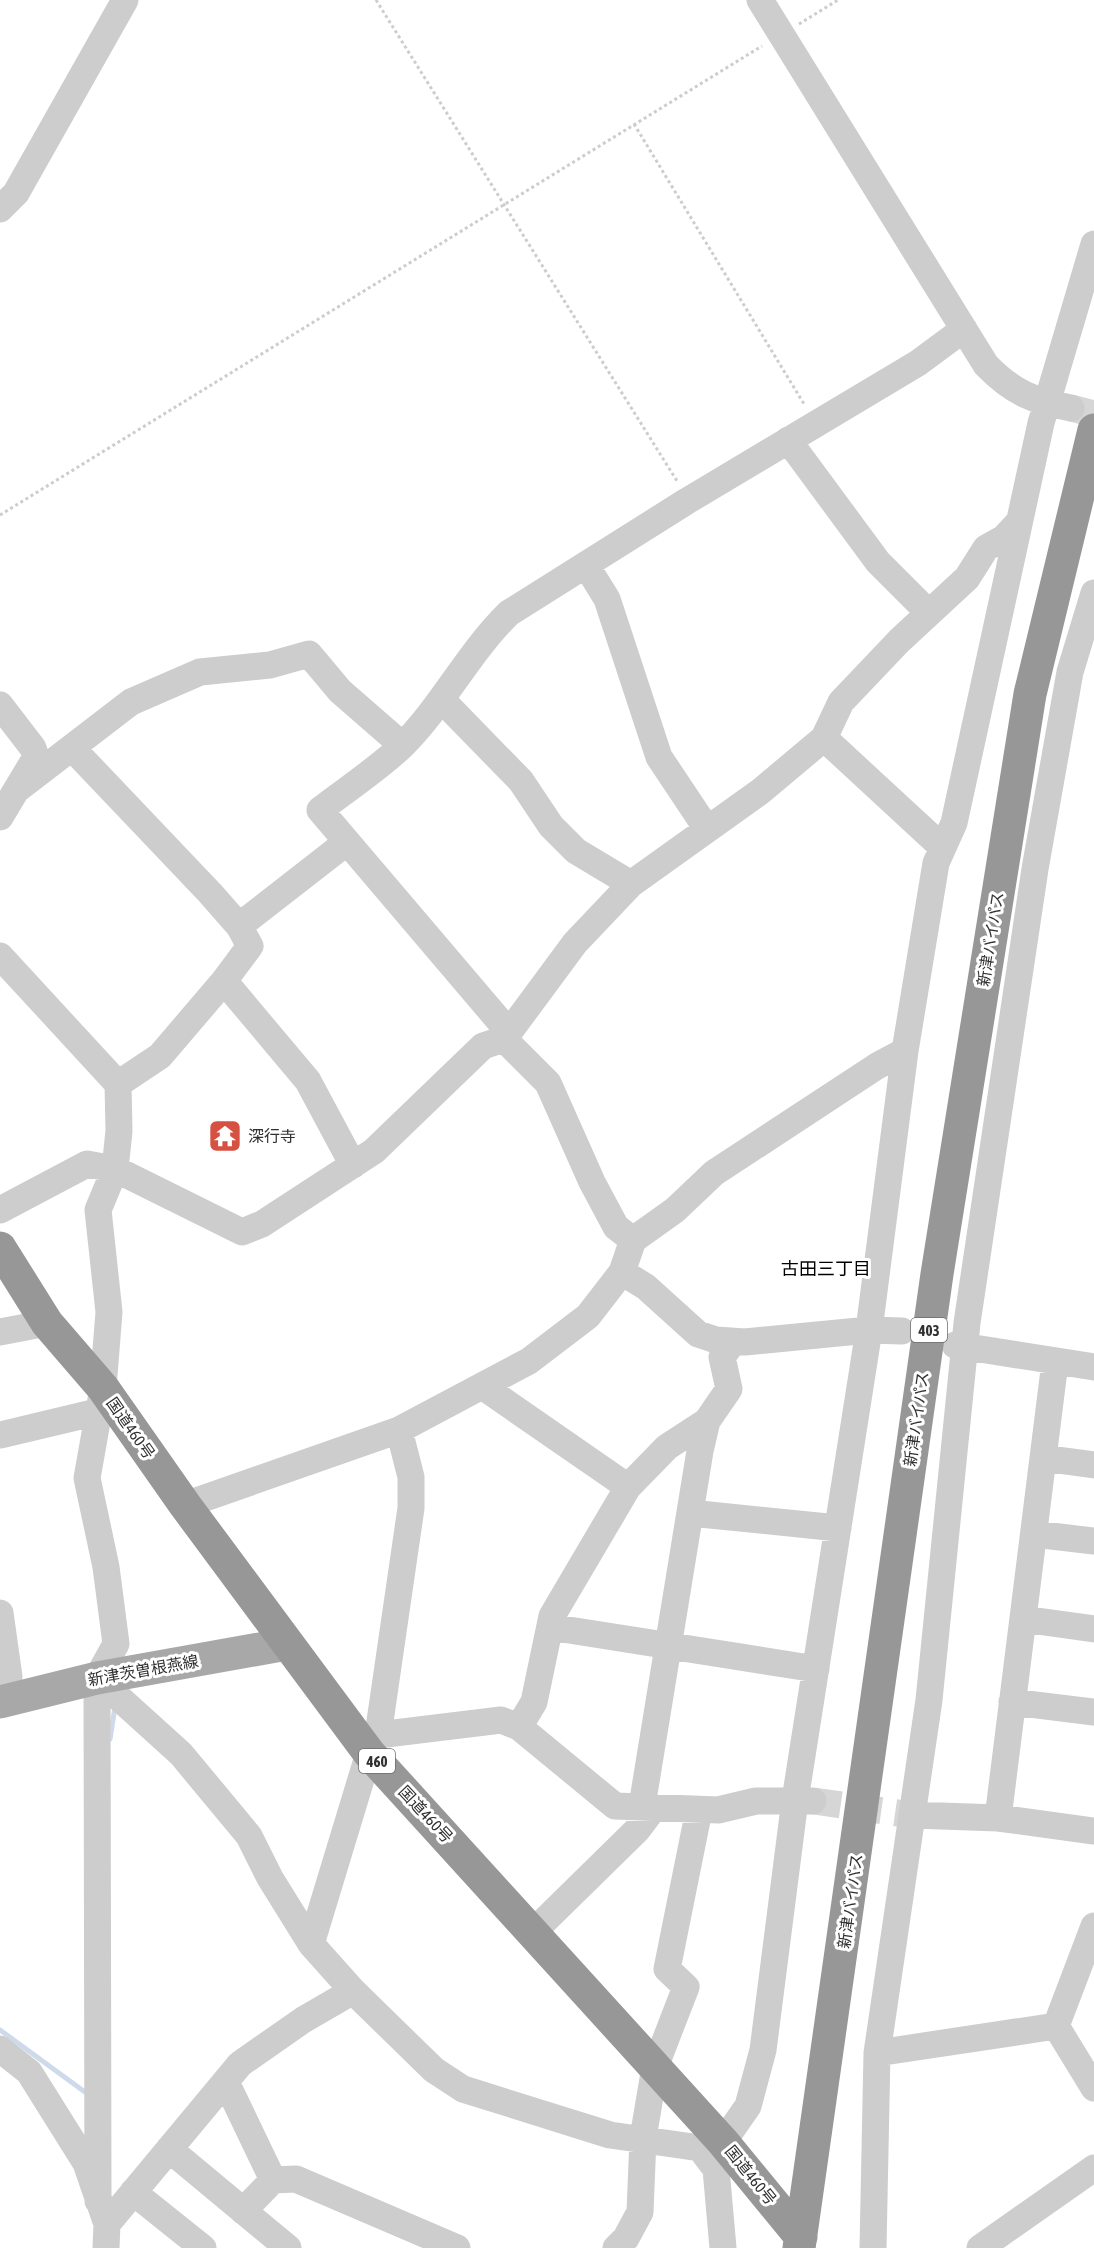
<svg xmlns="http://www.w3.org/2000/svg" width="1094" height="2248" viewBox="0 0 1094 2248" font-family="'Asap Condensed','Noto Sans JP',sans-serif">
<style>
.lines{fill:none;stroke-linecap:round;stroke-linejoin:round}
.stream{stroke:#cedaea;stroke-width:5}
.minor-tunnel{stroke:#d6d6d6;stroke-width:27;stroke-dasharray:27 14;stroke-linecap:butt}
.path{stroke:#cdcdcd;stroke-width:3;stroke-dasharray:3 3;stroke-linecap:butt}
.minor{stroke:#cdcdcd;stroke-width:27}
.major{stroke:#a8a8a8;stroke-width:33}
.highway{stroke:#979797;stroke-width:33}
.labels{text-anchor:middle;dominant-baseline:central;stroke-width:6;stroke-linejoin:round;paint-order:stroke}
.shield{fill:#fff;stroke:#6e6e6e;stroke-width:1.5}
.shield-label{font-size:15px;font-weight:bold;fill:#303030}
.street-label{font-size:16px;fill:#303030;stroke:#fff}
.poi-label{font-size:16px;fill:#303030;stroke:#fff;text-anchor:start}
.neighbourhood-label{font-size:18px;fill:#000;stroke:#fff}
</style>
<rect width="100%" height="100%" fill="#fff"/>
<g class="lines">
<path class="stream" d="M110,1739l5,-32
M0,2030l89,65"/>
<path class="minor-tunnel" d="M1071,408l23,6
M814,1801l98,14"/>
<path class="path" d="M376,0l301,481
M799,24l39,-24
M634,124l170,280
M0,515l762,-469"/>
<path class="minor" d="M760,0l226,365c27,28 48,36 85,43
M0,209l16,-16 109,-193
M788,440l90,122 51,51
M586,565l21,34 52,158 48,72
M442,700l79,81 30,45 25,25 55,33
M0,705l33,43 3,9 -36,60
M824,738l118,109
M73,749l137,144 29,33 11,20 -26,35 -64,75 -42,28
M19,788l112,-86 69,-30 70,-7 39,-11 31,37 62,54
M239,926l108,-84
M0,956l118,128 1,47 -4,38 -17,41 11,102 -6,76 -16,90 19,89 10,77 -19,34 1,523
M224,981l84,100 45,84
M0,1210l87,-46 28,5 127,63 20,-8 112,-73 109,-105 21,-7 71,-96 56,-59 130,-93 63,-53 17,-36 58,-61 68,-63 19,-30 18,-10 14,-15
M633,1240l-17,-13 -24,-45 -44,-99 -44,-44 -2,-15 -182,-214c27,-21 58,-41 83,-65 40,-40 65,-92 106,-132l178,-112 231,-138 46,-34
M622,1272l24,15 52,47 18,6 29,2 124,-12 33,1
M0,1332l47,-9
M955,1345l139,22
M482,1386l146,101
M0,1435l97,-23
M1043,1458l51,7
M185,1505l214,-75 130,-69 59,-45 34,-44 11,-32 42,-30 39,-37 163,-107 28,-15
M690,1513l148,15
M1034,1534l60,7
M0,1613l9,64 -9,19
M1023,1619l71,10
M550,1627l266,42
M97,1678l84,76 68,82 21,42 41,66 42,47 81,79 29,19 147,46 90,13 16,21 7,79
M1012,1702l82,10
M519,1727l15,-25 18,-86 76,-129 39,-40 40,-26
M378,1735l123,-15 18,7 96,79 103,4 38,-9h57
M642,1806l58,-355 7,-30 22,-32 -7,-32 11,-15
M912,1815l86,3 96,13
M998,1818l57,-456
M531,1934l107,-105 15,-20
M311,1944l58,-191 9,-18 33,-227v-31l-12,-47
M1056,2026l38,-100
M1056,2026l38,62
M0,2049l29,23 57,91 21,61 -1,24
M877,2053l179,-27
M226,2082l47,98 -30,31
M723,2142l25,-36 15,-56 32,-250 74,-470 36,-279 31,-188 18,-40 87,-400 53,-179
M169,2149l119,99
M273,2180l23,-1 161,69
M133,2192l70,56
M107,2224l133,-160 63,-44 50,-29
M616,2248l10,-10 14,-26 3,-74 12,-71 31,-80 -19,-18 32,-159
M873,2248l4,-195 52,-353 38,-377 68,-454 35,-197 24,-79
M980,2248l114,-80"/>
<path class="major" d="M0,1702l97,-24 190,-34"/>
<path class="highway" d="M0,1248l47,75 56,65 82,117 184,248 354,389 78,95
M799,2248l138,-974 93,-580 64,-264"/>
</g>
<defs>
<symbol id="temple-square" viewBox="-11 -11 22 22"><rect x="-9" y="-9" width="18" height="18" rx="4" fill="#d75143" stroke="#fff"/><path d="M0-6L5-2H3V0L6.5 2.5H4V6H1.5V3h-3V6H-4V2.5H-6.5L-3 0V-2H-5Z" fill="#fff"/></symbol>
</defs>
<g fill-rule="evenodd">
<use href="#temple-square" x="206" y="1117" width="38" height="38"/>
</g>
<g class="labels">
<g class="shield">
<rect x="911" y="1318" width="36" height="24" rx="4.5"/>
<rect x="359" y="1749" width="36" height="24" rx="4.5"/>
</g>
<g class="shield-label">
<text x="929" y="1330">403</text>
<text x="377" y="1761">460</text>
</g>
<g class="street-label">
<text transform="translate(990 939) rotate(-81)">新津バイパス</text>
<text transform="translate(916 1419) rotate(-82)">新津バイパス</text>
<text transform="translate(131 1428) rotate(55)">国道460号</text>
<text transform="translate(143 1670) rotate(-10)">新津茨曽根燕線</text>
<text transform="translate(426 1814) rotate(47)">国道460号</text>
<text transform="translate(850 1901) rotate(-82)">新津バイパス</text>
<text transform="translate(751 2175) rotate(51)">国道460号</text>
</g>
<g class="poi-label">
<text x="248" y="1136">深行寺</text>
</g>
<g class="neighbourhood-label">
<text x="826" y="1268">古田三丁目</text>
</g>
</g>
</svg>
